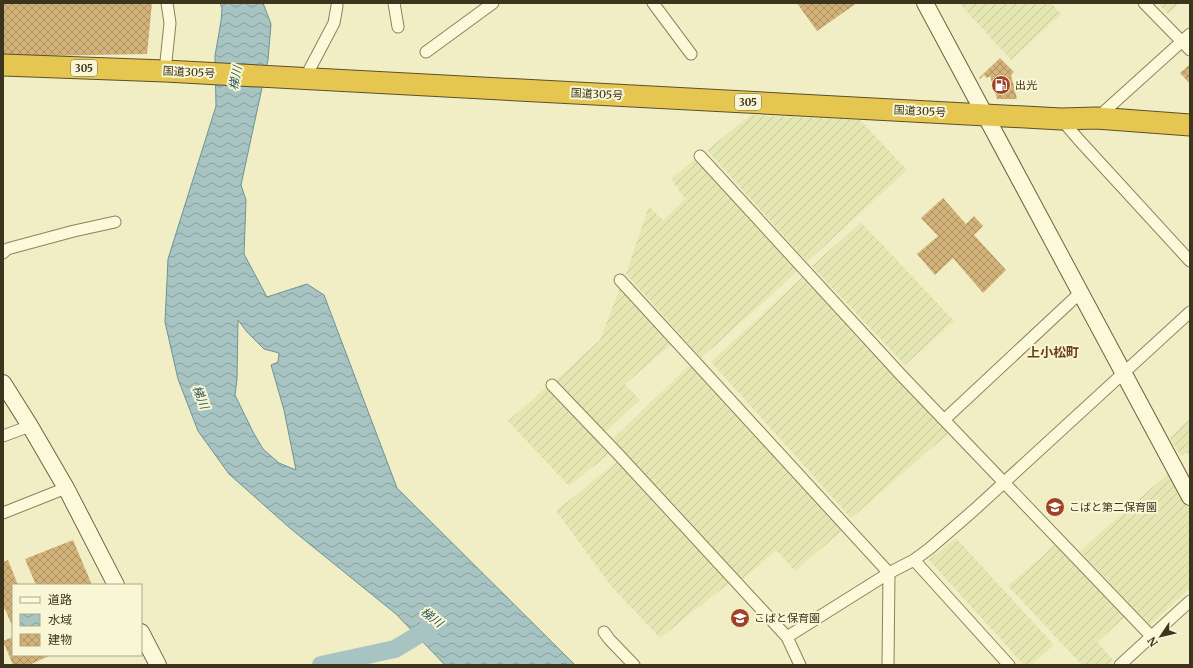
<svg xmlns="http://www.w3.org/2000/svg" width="1193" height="668" viewBox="0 0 1193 668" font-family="Merriweather,'Noto Sans JP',serif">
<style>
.farmland{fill:url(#farmland-furrows)}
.water{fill:url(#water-waves);stroke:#6d9493;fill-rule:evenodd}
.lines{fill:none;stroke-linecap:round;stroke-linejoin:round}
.river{stroke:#a7c4c2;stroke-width:18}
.building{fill:url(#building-cross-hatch)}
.street-casing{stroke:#8e815a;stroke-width:13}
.secondary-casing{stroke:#70623d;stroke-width:18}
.highway-casing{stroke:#5c4e2e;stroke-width:23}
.street{stroke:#fbf9d9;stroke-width:11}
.secondary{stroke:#fbf9d9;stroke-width:16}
.highway{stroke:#e5c651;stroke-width:21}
.labels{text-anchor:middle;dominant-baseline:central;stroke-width:4;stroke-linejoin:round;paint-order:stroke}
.shield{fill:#f8f6d5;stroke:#756e55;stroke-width:1}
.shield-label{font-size:10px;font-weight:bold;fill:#3d341e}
.street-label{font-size:11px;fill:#3d341e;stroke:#f8f6d5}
.poi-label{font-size:11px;fill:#3d341e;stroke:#f8f6d5;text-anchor:start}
.water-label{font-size:12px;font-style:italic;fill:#2d565e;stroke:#f8f6d5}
.quarter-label{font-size:13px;font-weight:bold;fill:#6d3e1b;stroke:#f8f6d5}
</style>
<defs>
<pattern id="farmland-furrows" width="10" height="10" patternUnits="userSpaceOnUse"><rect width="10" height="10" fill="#e4e7b2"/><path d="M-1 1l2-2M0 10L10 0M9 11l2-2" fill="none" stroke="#c4c799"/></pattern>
<pattern id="water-waves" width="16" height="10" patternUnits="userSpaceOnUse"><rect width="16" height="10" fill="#a7c4c2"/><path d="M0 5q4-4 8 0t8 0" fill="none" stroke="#89a09d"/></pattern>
<pattern id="building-cross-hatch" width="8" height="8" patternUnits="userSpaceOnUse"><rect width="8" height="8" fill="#d2b279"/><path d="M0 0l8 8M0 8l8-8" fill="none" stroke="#ac9263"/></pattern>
</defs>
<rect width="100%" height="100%" fill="#f1eec5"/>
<path class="farmland" d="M959,3h92l10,11 -50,46z
M1158,3h22l-12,11z
M751,115l109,5 47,50 -100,92 -100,-112z
M694,160l105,110 -98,88 -75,-84 23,-68 14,15 22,-22 -14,-20z
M861,222l93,99 -49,44 -93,-99z
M805,275l144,158 -98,85 -140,-156z
M620,288l52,56 -47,40 15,16 -36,33 -49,-52 45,-41z
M690,365l154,164 -49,42 -19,-21 -35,31 -129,-142z
M547,387l62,67 -40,32 -61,-65z
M1190,418v38l-3,-3 -6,3 -11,-18z
M617,462l112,121 -69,55 -48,-51 -56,-76z
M1170,472l20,34v82l-40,37 -70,-74z
M956,538l98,107 -23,20h-7l-95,-105z
M1056,544l70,72 -29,26 17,19 -5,4h-27l-74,-79z"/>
<path class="water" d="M220,3h43l8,21 -3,36 -27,125 5,15 -2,54 23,43 40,-13 17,11 73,193 178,177h-130l-49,-51 -105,-85 -62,-55 -31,-43 -20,-52 -13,-57 3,-63 48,-153 -1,-50 6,-35 1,-13zM238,320l9,12 17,17 15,4 -1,9 -7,3 13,45 12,60 -17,-7 -16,-14 -10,-17 -18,-37 2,-16z"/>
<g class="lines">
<path class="river" d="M321,665l74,-16 43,-26"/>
</g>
<path class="building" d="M3,3h149l-5,51 -109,2 -35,-2z
M797,3h60l-40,28z
M1000,58l14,14 -3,3 6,24h-20l-7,-23 -3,2 -3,-3 -4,4 -1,-1z
M1190,64v20l-10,-11z
M943,198l23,26 8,-8 9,10 -9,9 32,35 -23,23 -30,-35 -18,17 -18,-21 21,-18 -17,-18z
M73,540l19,45h-56l-11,-26z
M8,560l10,25h-5v43l-8,-19 -2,1v-48z
M13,637v18h38l-22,10h-16l-10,-24z"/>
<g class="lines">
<defs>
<path id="street" d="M394,3l4,24
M653,3l38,51
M1144,3l46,47
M426,52l67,-49
M165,71l5,-48 -3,-20
M305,78l29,-55 3,-17
M1097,118l93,-84
M1061,119l18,21 111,121
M700,156l202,220 249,260
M3,253l4,-4 67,-18 41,-9
M620,280l269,293 -1,92
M552,385l66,69 169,183 13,28
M944,420l137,-128
M3,436l27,-10
M3,513l63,-25
M914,560l95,105
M604,632l5,7 25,26
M787,637l102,-64 25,-13 15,-11 45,-39 216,-198
M1120,665l70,-64"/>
<path id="secondary" d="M925,3l265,494
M3,383l27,43 36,62 50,97
M141,632l17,33"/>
<path id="highway" d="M3,65l162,6 896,48 35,-1 94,7"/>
</defs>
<use href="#street" class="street-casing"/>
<use href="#secondary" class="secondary-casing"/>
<use href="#highway" class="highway-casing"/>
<use href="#street" class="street"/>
<use href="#secondary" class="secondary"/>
<use href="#highway" class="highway"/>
</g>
<defs>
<symbol id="fuel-disc" viewBox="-11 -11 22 22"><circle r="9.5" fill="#a14125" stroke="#f8f6d5"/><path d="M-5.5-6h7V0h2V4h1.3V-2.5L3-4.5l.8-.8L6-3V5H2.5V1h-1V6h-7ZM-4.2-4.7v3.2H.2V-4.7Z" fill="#fff"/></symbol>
<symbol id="school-disc" viewBox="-11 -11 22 22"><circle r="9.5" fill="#a14125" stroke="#f8f6d5"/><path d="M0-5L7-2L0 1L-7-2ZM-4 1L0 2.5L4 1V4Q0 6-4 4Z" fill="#fff"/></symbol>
</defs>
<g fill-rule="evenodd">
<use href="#fuel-disc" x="990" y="74" width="22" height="22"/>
<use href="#school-disc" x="1044" y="496" width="22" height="22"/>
<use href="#school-disc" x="729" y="607" width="22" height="22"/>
</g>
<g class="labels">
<g class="shield">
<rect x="71" y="60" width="26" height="16" rx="3"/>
<rect x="735" y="94" width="26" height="16" rx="3"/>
</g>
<g class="shield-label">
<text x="84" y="68">305</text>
<text x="748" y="102">305</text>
</g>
<g class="street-label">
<text transform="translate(189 72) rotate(3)">国道305号</text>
<text transform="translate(597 94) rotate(3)">国道305号</text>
<text transform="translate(920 111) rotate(3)">国道305号</text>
</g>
<g class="poi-label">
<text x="1015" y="85">出光</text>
<text x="1069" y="507">こばと第二保育園</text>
<text x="754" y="618">こばと保育園</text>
</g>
<g class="water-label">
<text transform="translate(235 78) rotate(-79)">梯川</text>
<text transform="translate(201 397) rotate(68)">梯川</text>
<text transform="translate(432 617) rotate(38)">梯川</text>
</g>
<g class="quarter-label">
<text x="1053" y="352">上小松町</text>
</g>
</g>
<rect width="1193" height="668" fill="none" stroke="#3d341e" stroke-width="8"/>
<rect x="12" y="584" width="130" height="72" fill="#f8f6d5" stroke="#ada88c"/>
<rect x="20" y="597" width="20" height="6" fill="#fbf9d9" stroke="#ada88c"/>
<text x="48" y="604" font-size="12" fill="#3d341e">道路</text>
<rect x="20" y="614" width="20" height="12" fill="url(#water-waves)" stroke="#ada88c"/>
<text x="48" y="624" font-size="12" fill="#3d341e">水域</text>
<rect x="20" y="634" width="20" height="12" fill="url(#building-cross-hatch)" stroke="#ada88c"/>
<text x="48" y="644" font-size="12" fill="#3d341e">建物</text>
<g transform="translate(1161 636) rotate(235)" stroke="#f8f6d5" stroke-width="3" paint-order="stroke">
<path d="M0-3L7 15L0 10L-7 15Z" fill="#3d341e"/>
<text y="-6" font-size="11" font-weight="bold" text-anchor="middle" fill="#3d341e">N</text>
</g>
</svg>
